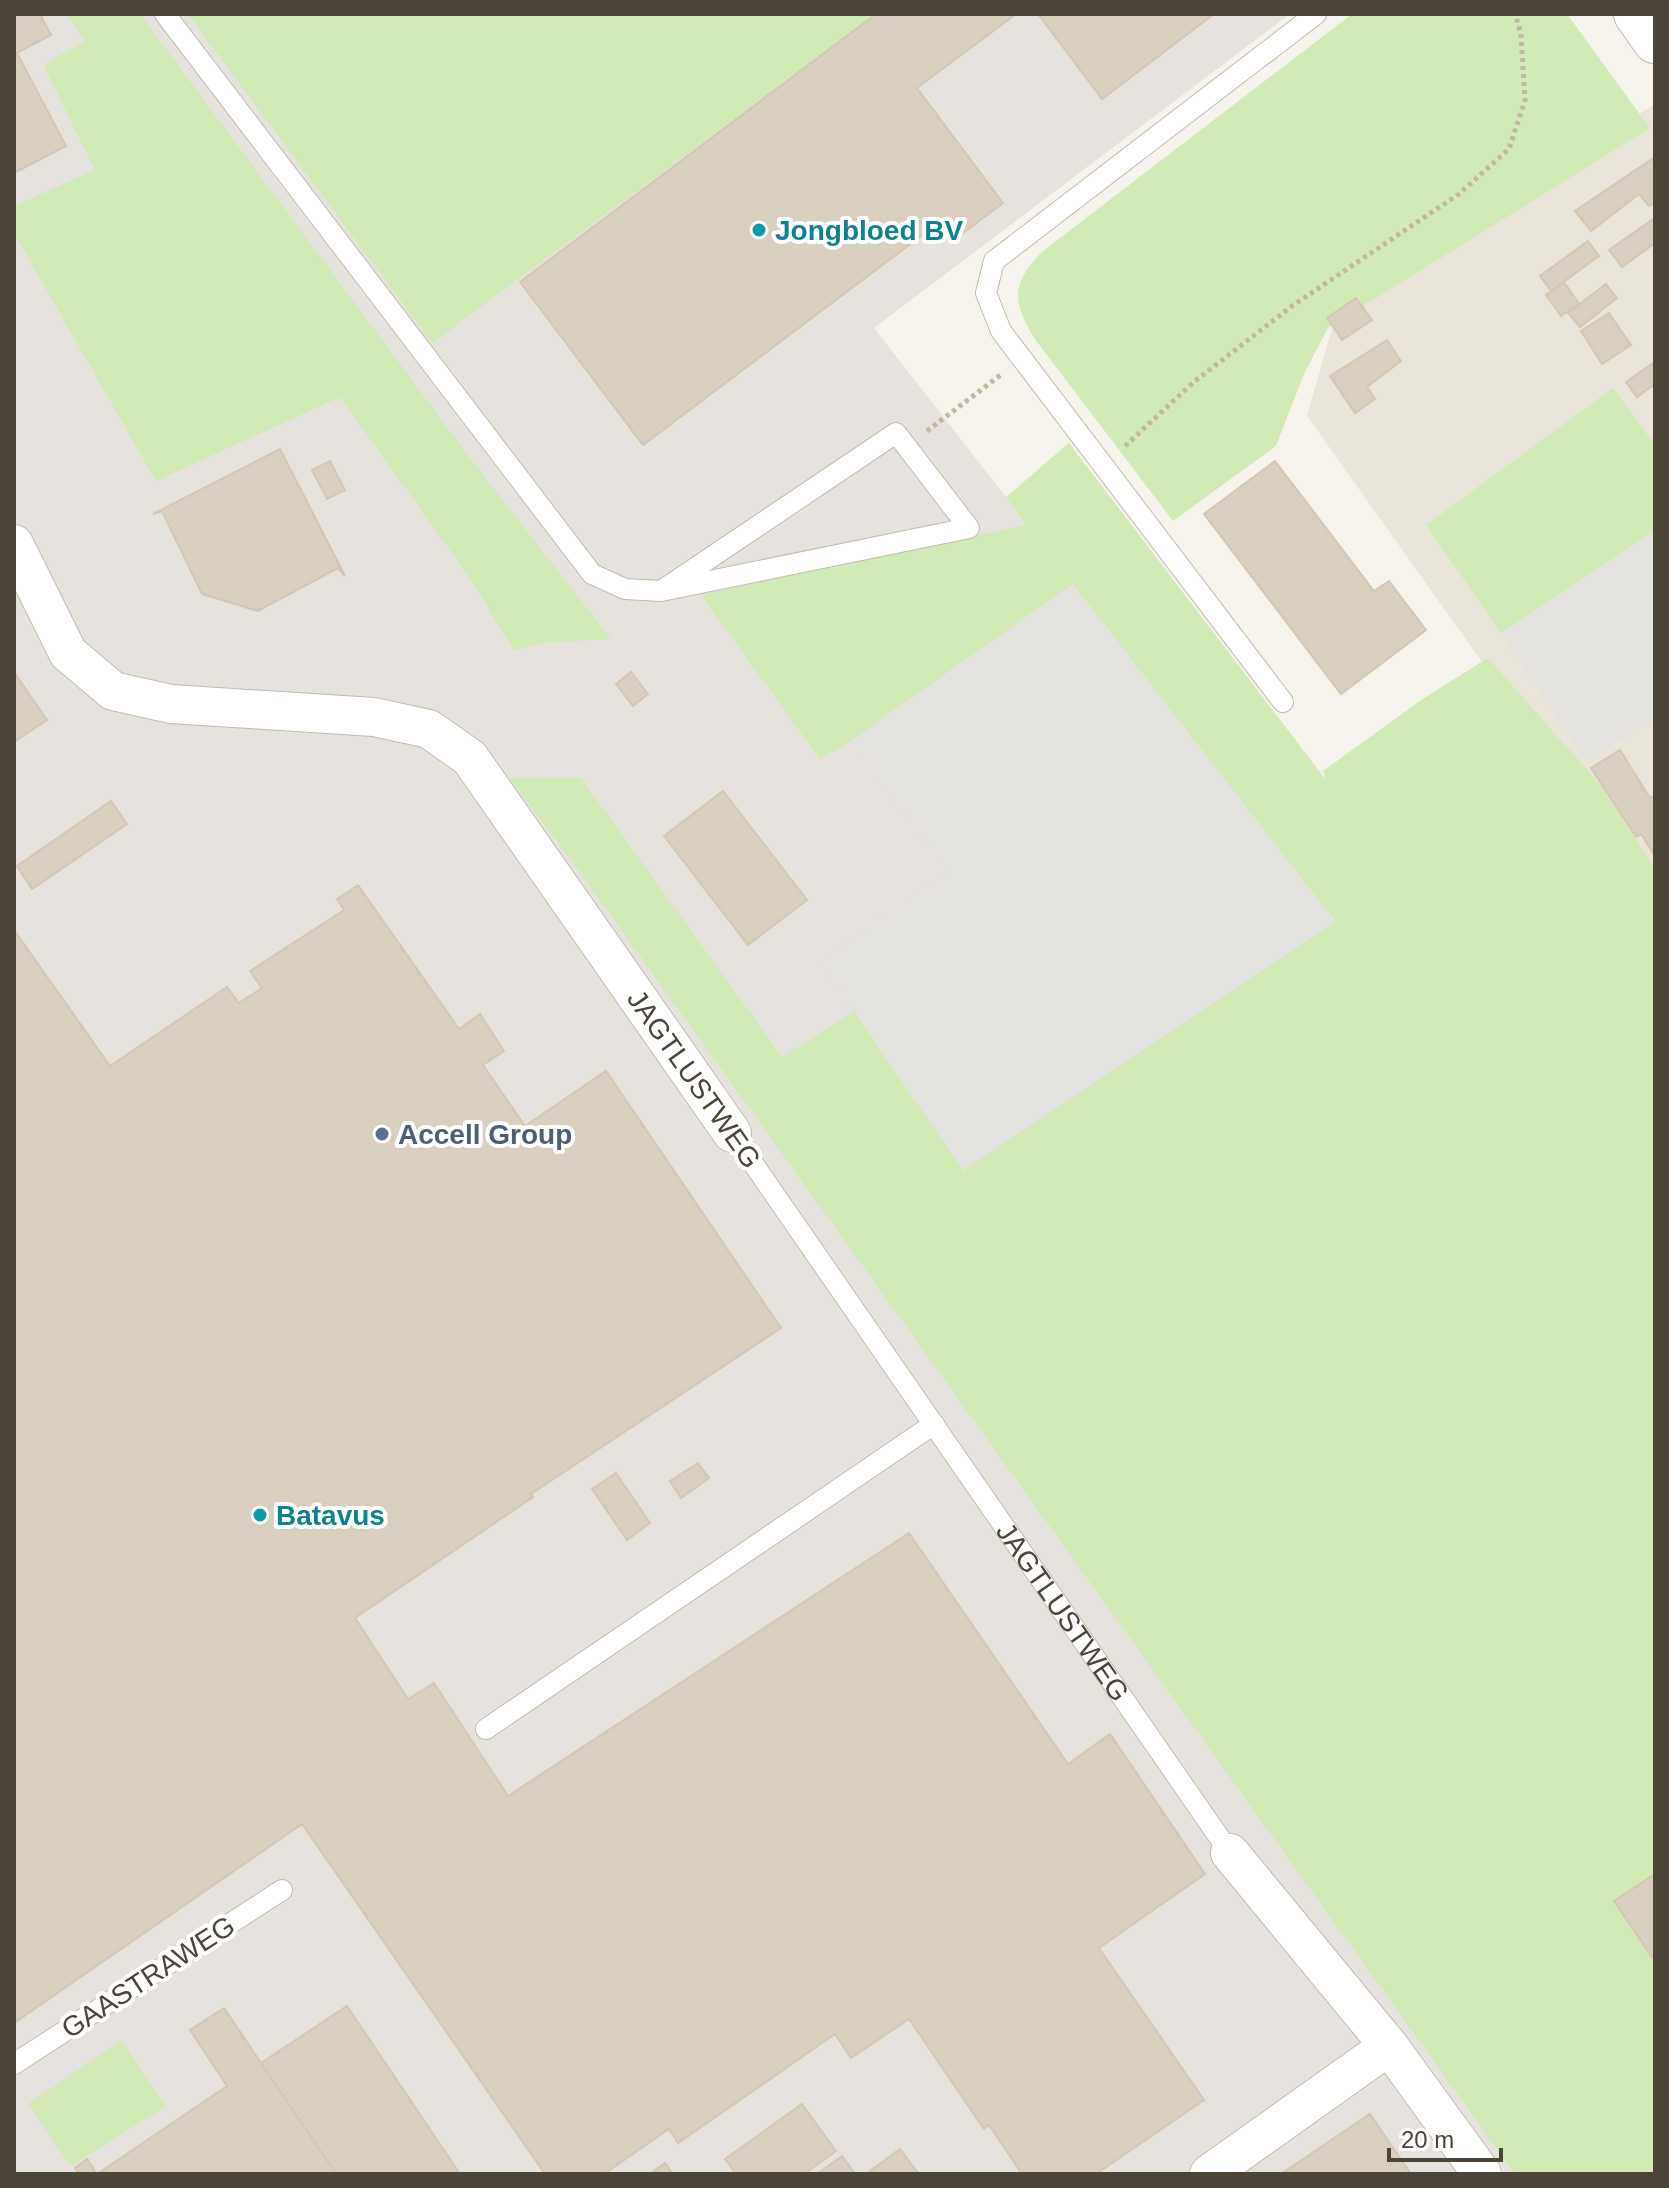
<svg xmlns="http://www.w3.org/2000/svg" width="1669" height="2188" viewBox="0 0 1669 2188" font-family="Arial,sans-serif">
<style>
.residential{fill:#eae5da}
.industrial{fill:#e6e2dd}
.green{fill:#d2eab5}
.parking{fill:#e5e3e0}
.building{fill:#d8cfc1;stroke:#d3c7b4;stroke-width:2}
.lines{fill:none;stroke-linecap:round;stroke-linejoin:round}
.service-casing{stroke:#c2bbae;stroke-width:22}
.minor-casing{stroke:#c2bbae;stroke-width:40}
.tertiary-casing{stroke:#c2bbae;stroke-width:46}
.path{stroke:#c4b79f;stroke-width:5;stroke-dasharray:4 4;stroke-linecap:butt}
.service{stroke:#fff;stroke-width:20}
.minor{stroke:#fff;stroke-width:38}
.tertiary{stroke:#fff;stroke-width:44}
.culture-dot{fill:#0f9aa8;stroke:#fff;stroke-width:3}
.service-dot{fill:#5c6f8a;stroke:#fff;stroke-width:3}
.labels{text-anchor:middle;dominant-baseline:central;stroke-width:8;stroke-linejoin:round;paint-order:stroke}
.culture-label{font-size:28px;font-weight:bold;fill:#0d838f;stroke:#fff;text-anchor:start}
.street-label{font-size:28px;fill:#4b4439;stroke:#fff}
.service-label{font-size:28px;font-weight:bold;fill:#4e5e75;stroke:#fff;text-anchor:start}
</style>
<rect width="100%" height="100%" fill="#f6f3ec"/>
<path class="residential" d="M1655,104v801l-348,-489 31,-109z"/>
<path class="industrial" d="M14,14h1276l-416,314 132,169 351,435 298,1242h-1641z"/>
<path class="green" d="M67,14h73l332,447 139,178 -72,4 -25,8 -42,-70 -132,-184 -184,84 -142,-248v-27l81,-36 -51,-104 41,-26z
M188,14h687l-443,329z
M1352,14h215l83,114 -322,200 -24,46 -28,72 -103,75 -139,-183c-22,-37 -23,-55 9,-87z
M1613,388l42,57v86l-154,102 -75,-108z
M1069,443l257,337 -3,-9 101,-73 64,-40 113,128 54,82v1306h-140l-938,-1306 -68,-90h72l201,279 73,-46 109,159 371,-248 -262,-338 -224,158 -29,17 -119,-164 325,-70 -20,-28z
M122,2041l44,65 -95,60 -43,-62z"/>
<path class="parking" d="M1655,531v188l-68,42 -86,-128z
M1073,584l263,338 -373,249 -143,-210 127,-90 -98,-129z
M1438,2148l19,26h-31l-8,-11z"/>
<path class="building" d="M14,14h26l11,21 -34,18 49,93 -52,27z
M876,14h140l-99,74 86,115 -48,36 -14,-18 -298,224 -123,-163z
M1038,14h176l-112,85z
M1655,157v45l-6,4 -10,-12 -48,37 -16,-20z
M1655,218v25l-33,24 -13,-17z
M1588,241l11,15 -48,35 -11,-15z
M1564,282l15,22 -18,12 -15,-21z
M1606,284l11,14 -37,29 -12,-14z
M1356,298l16,22 -30,20 -15,-22z
M1609,313l22,32 -29,19 -21,-33z
M1387,340l14,21 -34,26 8,12 -20,14 -25,-37z
M1653,363l2,21 -18,13 -11,-15z
M280,449l65,127 -7,-8 -80,43 -56,-17 -40,-83 -9,3z
M330,461l15,29 -18,9 -15,-29z
M1275,461l99,130 15,-10 37,49 -85,64 -137,-180z
M14,672l33,48 -33,22z
M631,672l17,22 -15,12 -17,-22z
M1620,750l30,48 5,-3v61l-14,-22 -5,3 -45,-69z
M723,791l84,109 -59,45 -84,-109z
M111,801l16,23 -95,65 -15,-23z
M358,885l101,144 21,-15 24,37 -21,14 42,61 81,-55 175,257 -250,166 2,3 -178,121 53,81 26,-16 74,113 401,-263 159,231 42,-30 95,140 -106,74 105,152 -108,74h-74l-33,-49 -5,4 -75,-110 -58,39 -16,-24 -157,109 -9,-14 -65,45h-59l-243,-350 -288,199v-1093l96,136 117,-79 12,16 23,-15 -12,-17 94,-61 -7,-11z
M698,1463l11,15 -28,20 -11,-17z
M616,1473l34,50 -23,17 -35,-51z
M1655,1874v81l-3,2 -38,-56z
M347,2006l113,168h-124l-75,-111z
M224,2008l112,166h-257l-4,-6 12,-9 10,15 130,-88 -37,-56z
M802,2104l34,47 -32,23h-68l-11,-15z
M1370,2114l41,60h-130z
M900,2149l19,25h-53z
M842,2156l13,18h-38z
M665,2163l8,11h-23z"/>
<g class="lines">
<defs>
<g id="service">
<path d="M165,14l427,560 33,15 36,2 308,-63 -73,-95 -235,158"/>
<path d="M1283,702l-282,-371 -15,-38 8,-32 322,-247"/>
<path id="s1" d="M732,1133l498,720"/>
<path d="M486,1729l448,-305"/>
<path d="M14,2064l268,-174"/>
</g>
<path id="minor" d="M14,544l54,109 45,38 58,13 203,13 55,12 41,29 262,375
M1230,1853l159,193 93,128
M1209,2174l180,-128"/>
<path id="tertiary" d="M1636,14l19,27"/>
</defs>
<use href="#service" class="service-casing"/>
<use href="#minor" class="minor-casing"/>
<use href="#tertiary" class="tertiary-casing"/>
<path class="path" d="M927,431l75,-57
M1125,446l70,-65 97,-75 167,-112 50,-45 16,-49 -4,-66 -6,-20"/>
<use href="#service" class="service"/>
<use href="#minor" class="minor"/>
<use href="#tertiary" class="tertiary"/>
</g>
<g class="culture-dot">
<circle cx="759" cy="230" r="8"/>
<circle cx="260" cy="1515" r="8"/>
</g>
<circle class="service-dot" cx="382" cy="1134" r="8"/>
<g class="labels">
<g class="culture-label">
<text x="775" y="230">Jongbloed BV</text>
<text x="276" y="1515">Batavus</text>
</g>
<g class="street-label">
<text transform="translate(694 1079) rotate(55)">JAGTLUSTWEG</text>
<text stroke="none"><textPath href="#s1" startOffset="582">JAGTLUSTWEG</textPath></text>
<text transform="translate(148 1977) rotate(-33)">GAASTRAWEG</text>
</g>
<g class="service-label">
<text x="398" y="1134">Accell Group</text>
</g>
</g>
<rect width="1669" height="2188" fill="none" stroke="#4b4439" stroke-width="32"/>
<path d="M1389 2148v12h112v-12" fill="none" stroke="#4b4439" stroke-width="4"/>
<text x="1401" y="2148" font-size="24" fill="#4b4439" stroke="#ffffff" stroke-width="6" paint-order="stroke">20 m</text>
</svg>
